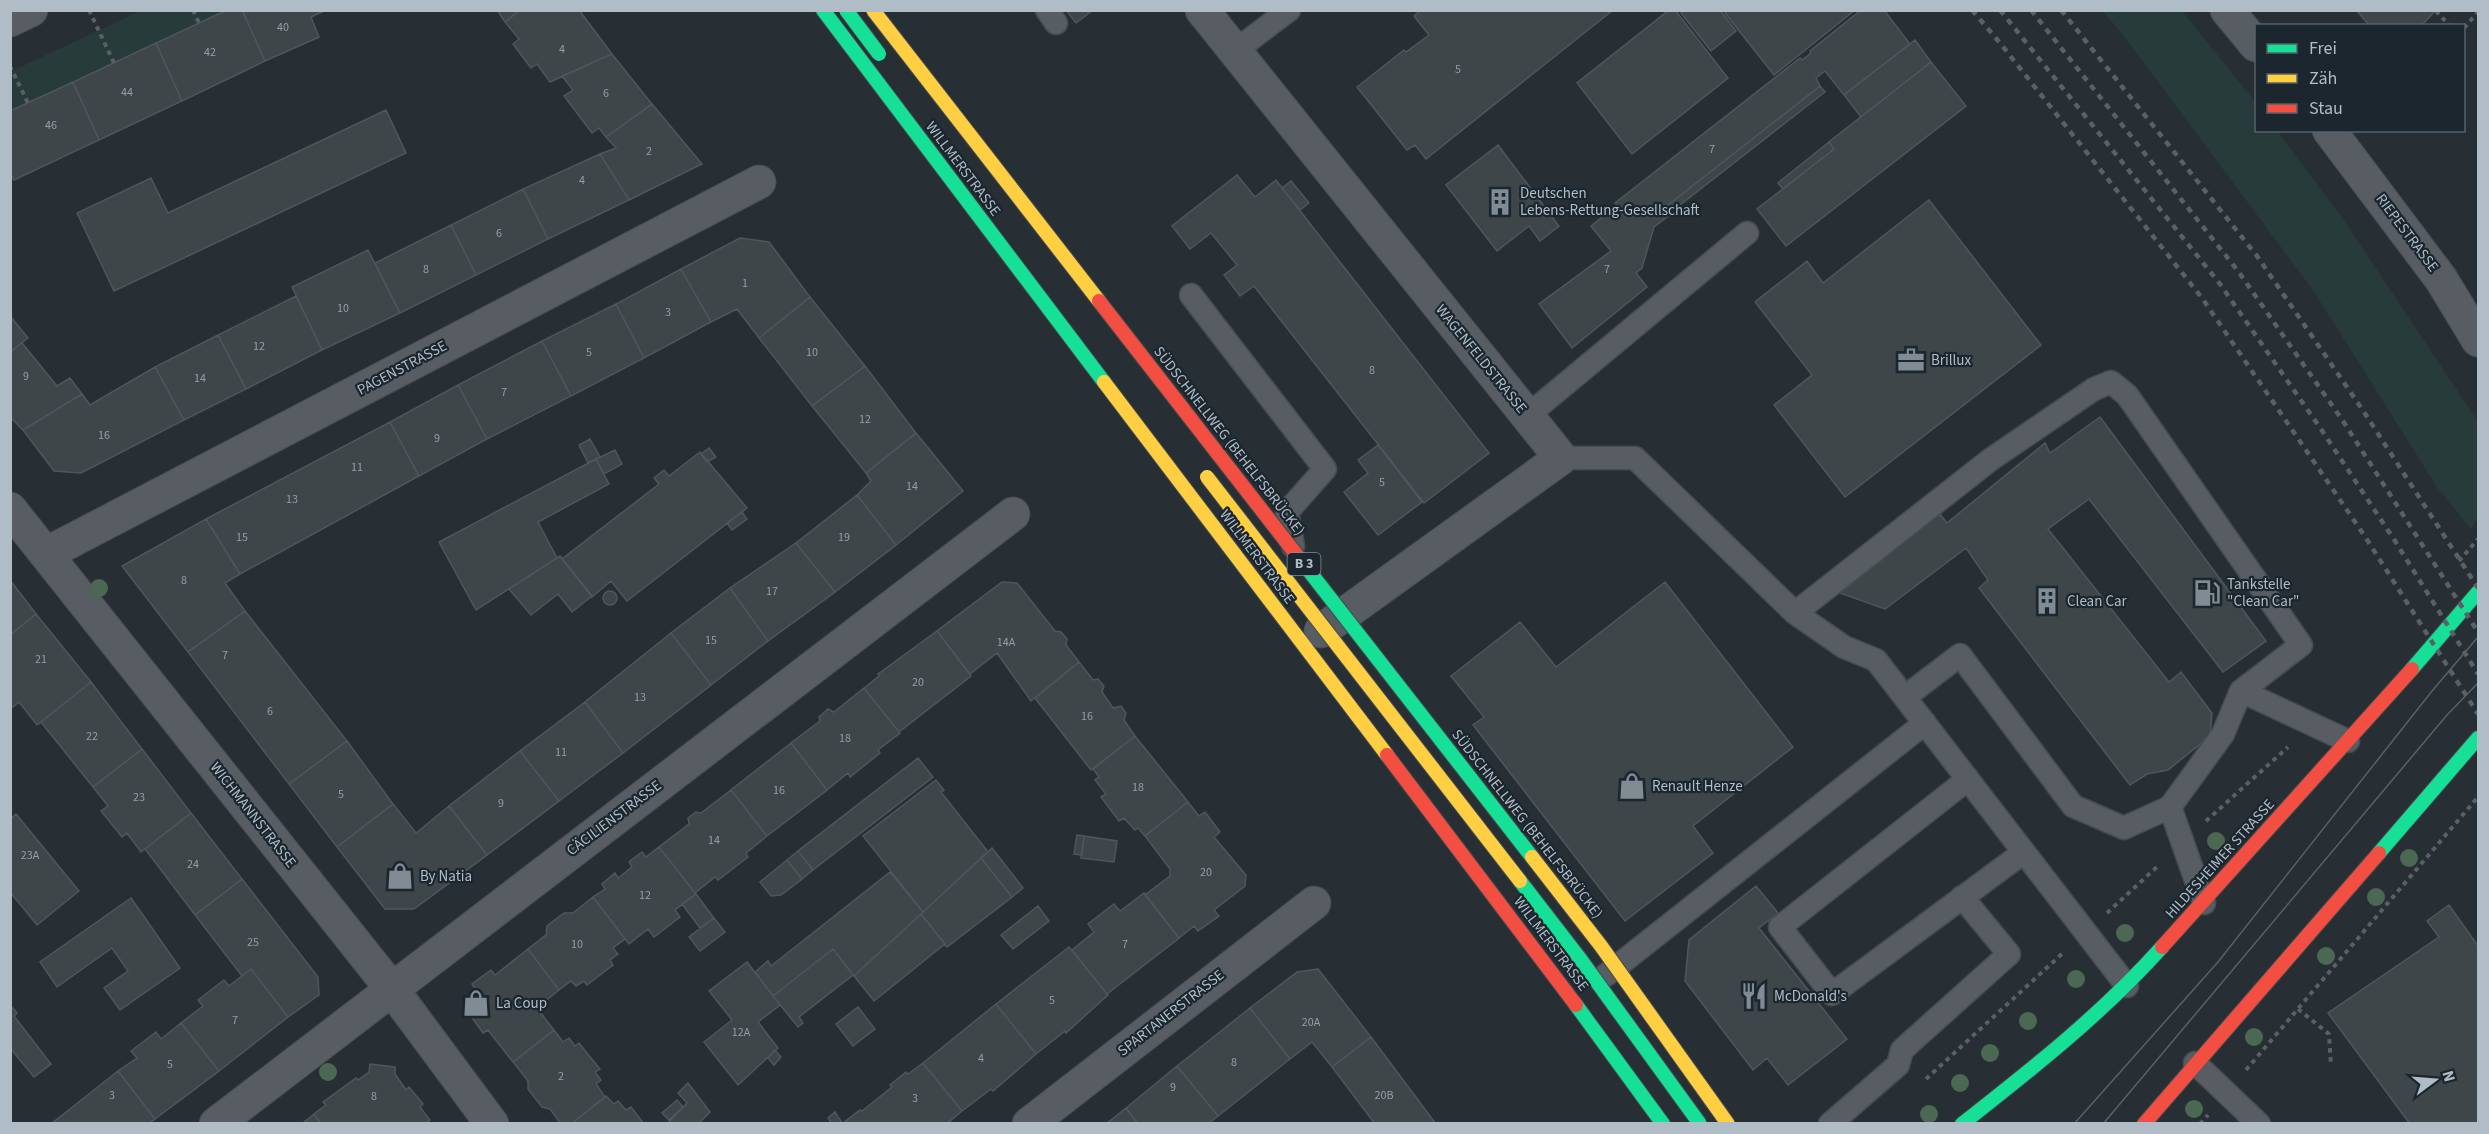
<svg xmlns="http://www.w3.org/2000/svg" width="2489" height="1134" viewBox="0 0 2489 1134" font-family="'Source Sans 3',sans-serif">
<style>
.green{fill:#273c3a}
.building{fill:#3f464a;stroke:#4f565c;stroke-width:1.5}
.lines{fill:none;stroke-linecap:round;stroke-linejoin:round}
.lane-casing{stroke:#454b4f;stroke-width:25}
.street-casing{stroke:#454b4f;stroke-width:35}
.fast-casing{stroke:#454b4f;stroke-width:16}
.slow-casing{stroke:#454b4f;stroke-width:16}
.jam-casing{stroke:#454b4f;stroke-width:16}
.path{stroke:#5a6166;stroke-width:4;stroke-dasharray:4.5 4.5;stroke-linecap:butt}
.lane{stroke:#575d62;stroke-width:22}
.street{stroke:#575d62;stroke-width:33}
.fast{stroke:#16e098;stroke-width:14}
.slow{stroke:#ffcf43;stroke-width:14}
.jam{stroke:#f24e42;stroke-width:14}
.tram{stroke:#5a6166;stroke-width:1.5}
.rail{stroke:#5a6166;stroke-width:4.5;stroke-dasharray:6 6;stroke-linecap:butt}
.fast-bridge-casing{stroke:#444b4f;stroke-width:16;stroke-linecap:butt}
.slow-bridge-casing{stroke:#444b4f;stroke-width:16;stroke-linecap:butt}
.jam-bridge-casing{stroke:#444b4f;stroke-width:16;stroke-linecap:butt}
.fast-bridge{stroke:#16e098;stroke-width:14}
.slow-bridge{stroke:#ffcf43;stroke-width:14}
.jam-bridge{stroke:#f24e42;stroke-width:14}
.tree{fill:#4b6852}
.labels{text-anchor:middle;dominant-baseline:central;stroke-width:4.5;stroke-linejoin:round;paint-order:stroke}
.number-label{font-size:12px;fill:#949ea7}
.shield{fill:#1b262e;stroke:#838f98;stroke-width:1.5}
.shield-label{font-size:14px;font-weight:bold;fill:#b0bcc6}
.street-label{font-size:15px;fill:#b0bcc6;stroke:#1b262e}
.poi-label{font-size:15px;fill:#b0bcc6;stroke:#1b262e;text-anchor:start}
</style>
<rect width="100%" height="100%" fill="#272f34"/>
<path class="green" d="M140,11h87l-216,100 -1,-39z
M2102,11h80l74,92v27l21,1 66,88 135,203v97l-7,10 -34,-42 -124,-197 -192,-258z"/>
<path class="building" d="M227,10h15l23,51 -83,40 -26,-58z
M242,10h84l-15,7 8,20 -54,24z
M497,10h23l-15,12z
M520,10h59l33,44 -62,28 -13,-18 -6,4 -18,-24 6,-5 -14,-17z
M1066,10h27l-17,13z
M1421,10h192l-187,149 -11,-14 -8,5 -50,-63 47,-37 2,2 23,-17 -15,-19z
M1669,10h6l53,68 -96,76 -55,-71z
M1684,10h36l16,21 -25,20 -30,-38z
M1728,10h127l-81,65 -49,-62z
M1861,10h23l26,34 -66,51 -19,-24 -9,7 4,8 -153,120 5,7 -18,14 -12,41 -6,5 11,14 -75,61 -33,-44 72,-53 -20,-25 26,-21 -2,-2 185,-145 2,2 9,-7 -1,-2z
M2356,10h80l-15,16h-51z
M1915,40l16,22 -70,55 -17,-22z
M156,43l26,58 -83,39 -26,-58z
M612,54l40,50 -46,33 -7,-9 -7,5 -28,-37 9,-6 -11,-14z
M1931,62l35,44 -180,140 -29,-37 77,-60 -5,-7z
M73,82l26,58 -85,40 -4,-6v-63z
M1820,86l5,6 -154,120 -4,-6z
M652,104l50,60 -73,36 -29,-46 16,-6 -10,-11z
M386,110l20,43 -292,138 -37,-78 74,-35 17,35z
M1829,142l5,7 -51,40 -5,-6z
M1498,145l61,81 -19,15 -11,-15 -32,25 -51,-66z
M600,154l29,46 -81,39 -25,-50z
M1237,175l18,22 21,-17 213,273 -65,50 -170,-217 -14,10 -16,-21 13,-10 -26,-32 -21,16 -18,-23z
M1291,181l18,22 -9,7 -18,-22z
M523,189l25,50 -72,36 -25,-50z
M1929,200l112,145 -196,152 -71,-92 38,-30 -57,-73 52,-41 16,22z
M451,225l25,50 -76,38 -25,-50z
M740,238l29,4 41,55 -51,41 -22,-29 -26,13 -30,-53z
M368,250l32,63 -78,37 -30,-63z
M681,269l30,53 -67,36 -28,-54z
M296,296l26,54 -76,39 -28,-54z
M810,297l55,69 -53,40 -53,-68z
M616,304l28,54 -73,38 -29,-55z
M10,316l18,22 -18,14z
M218,335l28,54 -62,31 -29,-53z
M542,341l29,55 -84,43 -29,-54z
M22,343l35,43 13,-8 12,16 -59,36 -13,-13v-65z
M865,366l51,67 -50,40 -54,-67z
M155,367l29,53 -103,53 -27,-2 -31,-41 59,-36 8,11z
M458,385l29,54 -68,37 -29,-54z
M2100,417l166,224 -43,31 -134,-173 -41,30 121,153 12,-10 31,41 -2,23 -42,34 -21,4 -17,11 -151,-197 9,-8 -22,-32 -81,61 -45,-16 100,-79 7,9 98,-80 5,10z
M390,422l29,54 -179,98 -34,-55z
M916,433l47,58 -67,54 -39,-50 14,-14 -5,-8z
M590,439l10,18 -12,6 -9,-18z
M1378,445l44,57 -44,33 -34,-43 24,-19 -10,-13z
M709,448l7,9 -9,5 -6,-8z
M615,450l7,14 -18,10 -8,-15z
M700,452l47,56 -120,93 -16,-20 -19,16 -30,-38 97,-75 -5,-6 10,-8 5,6z
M596,459l13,25 -71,38 19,36 -81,52 -37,-68z
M857,495l39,50 -61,47 -39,-49z
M742,512l5,7 -15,11 -5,-7z
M206,519l34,55 -15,9 20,28 -57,41 -66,-86z
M796,543l39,49 -67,49 -38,-53z
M560,556l32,40 -20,16 -14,-18 -27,21 -22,-26z
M10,580l26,34 -26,21z
M1002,582l15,1 38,48 6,1 6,7 -1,6 13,17 -48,39 -34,-48 -27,21 -33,-43z
M1665,582l128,165 -100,79 20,27 -88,68 -152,-196 11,-8 -33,-41 69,-54 36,45z
M730,588l38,53 -57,44 -40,-52z
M603 598a7 7 0 1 1 14 0a7 7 0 1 1-14 0Z
M245,611l102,130 -58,43 -101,-132z
M36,614l55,68 -54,43 -18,-23 -6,5 -3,-3v-69z
M937,631l34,45 -72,56 -35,-44 15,-12 -1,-2z
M671,633l40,52 -88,68 -38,-51z
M1079,662l14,18 5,-1 6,7 -2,6 11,16 8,-2 5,7 -2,7 11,16 -44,34 -56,-72z
M91,682l51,67 -49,38 -52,-65z
M864,688l36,45 -22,17 2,3 -30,24 -2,-4 -21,17 -36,-47 29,-22 -1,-4 9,-8 6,3z
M585,702l38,51 -64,48 -39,-50z
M1135,736l53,66 -43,34 -7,-8 -3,2 -11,-12 -5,3 -18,-24 5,-3 -11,-14 4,-3 -6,-8z
M347,741l46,63 -56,43 -48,-63z
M791,743l36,47 -60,46 -36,-46z
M142,749l49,64 -50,39 -14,-19 -5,4 -21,-26 7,-5 -15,-19z
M520,751l39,50 -72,54 -38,-49z
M918,758l15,19 -120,93 -15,-19z
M936,780l8,10 -3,2 47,60 -65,60 -60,-76z
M731,790l36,46 -21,17 2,4 -30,23 -3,-3 -20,16 -36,-46 30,-23 -1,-6 8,-6 5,1z
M1188,802l11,14 6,-4 15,20 -6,5 32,38 -1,11 -31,24 5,6 -21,15 -4,-5 -15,12 -34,-43 25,-19v-7l-25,-33z
M393,804l23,29 33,-27 38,49 -73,54h-29l-48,-62z
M191,813l51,66 -47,36 -50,-66z
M16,814l63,77 -42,34 -27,-33v-73z
M1077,835l7,1 -2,19 -8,-1z
M1084,836l33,5 -3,21 -33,-4z
M659,847l37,47 -21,16 5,7 -26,20 -6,-8 -19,15 -36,-47 12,-8 -3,-5 13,-11 3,5 14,-11 -3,-5 13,-10 4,5z
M992,848l31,40 -11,9 -31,-39z
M798,851l15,19 -11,9 -15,-19z
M981,858l31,39 -65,50 -26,-33z
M787,860l15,19 -21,16 -10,1 -11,-14z
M890,872l33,40 -69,64 -21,-27 -60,47 -18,-24 13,-11 3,5z
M242,879l76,98 1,18 -31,22 -37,-48 -9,7 -47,-61z
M1756,886l22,27 -19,15 88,111 -59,46 -21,-27 -14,12 -68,-89 4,-41z
M1144,893l35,45 -72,56 -35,-44 22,-18 -6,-8 26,-20 6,7z
M696,894l18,24 -14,10 -18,-24z
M593,897l32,42 -12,9 5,6 -8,6 3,5 -26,20 -3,-4 -8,5 -5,-5 -12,9 -31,-41 18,-14 1,-9 17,-13h9z
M131,898l49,70 -60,42 -16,-22 24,-17 -16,-23 -55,39 -17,-25z
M2449,905l29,41v178h-68l-82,-111 111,-76 -12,-16z
M1038,906l11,15 -36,28 -12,-14z
M921,914l24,30 -71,57 -20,-25z
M714,918l11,14 -25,19 -11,-14z
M1069,947l39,48 -42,38 -1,-2 -29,23 -40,-50z
M528,949l31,41 -22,18 17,22 -41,32 -25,-32 -5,3 -13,-18 5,-4 1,-21 -4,-6 19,-14 4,5z
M833,949l20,26 -54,42 4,6 -5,4 -25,-31z
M747,962l33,43 -22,17 20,26 -40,37 -34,-43 28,-22 -23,-29z
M251,969l37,48 -69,54 -38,-48 22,-17 -5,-6 26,-20 5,6z
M1318,969l53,68 -39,30 -20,-25 -22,17 -40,-51 47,-36z
M996,1004l40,50 -43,37 -2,-2 -29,22 -39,-48z
M10,1005l7,8 -3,3 37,48 -17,13 -24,-29z
M858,1007l17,22 -22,17 -17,-22z
M1250,1008l40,51 -72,57 -41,-50z
M181,1023l38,48 -64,48 -37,-48 19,-13 -6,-7 25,-19 5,7z
M554,1030l9,12 6,-4 6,8 4,-3 21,26 -5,3 6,8 -5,4 9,13 -34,27h-10l-11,-15 -8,-2 -14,-18v-8l-15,-19z
M1371,1037l65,87h-61l-43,-57z
M775,1050l6,7 -7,8 -6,-7z
M923,1063l39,48 -13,11 1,2 -107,-1 17,-13 2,1 30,-24 -2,-2 16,-13 2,2z
M370,1064l25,3v7l11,16 3,-3 14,17 -3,3 10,13 -5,4h-104l-7,-10 12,-9 -3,-3 33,-24 2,2 11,-8z
M1177,1066l41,50 -10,8h-70l-12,-16z
M118,1071l37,48 -7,5h-97z
M688,1083l22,29 -12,12h-31l20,-21 -9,-10z
M606,1096l8,8 4,-3 8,9 5,-3 13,17h-73z
M677,1100l6,7 -14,13 -7,-7z
M1126,1108l12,16h-32z
M835,1112l3,5 5,7h-11l-4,-6z
M314,1114l7,10h-19l1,-1z"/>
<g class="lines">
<defs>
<path id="lane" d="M1047,10l9,13
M1235,51l54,-41
M1191,295l134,174 -38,43 6,34
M1527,416l220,-183
M1561,458h74l160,155 49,34 32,13 251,326
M1795,613l195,-153 104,-71 17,-7 16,13 174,250 -60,46 -18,43 -53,73 -46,21 -51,-22 -113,-151 -55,42
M2241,691l107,50
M1968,779l-188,148 52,67 192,-142
M2170,807l34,96
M1606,975l319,-252
M2195,1063l64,61
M1830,1124l68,-59 4,-15 107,-96 -47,-57"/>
<path id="street" d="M1202,10l359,448 -240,173
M2227,10l29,35
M10,20l21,-10
M2329,130l112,149 37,61
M10,509l381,479 101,136
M46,554l713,-372
M216,1124l797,-610
M1029,1124l285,-221"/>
<path id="fast" d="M823,10l281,372
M2412,669l66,-77
M2379,853l99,-115
M1576,1005l87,119
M1962,1124c70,-55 140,-110 200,-177"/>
<path id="slow" d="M1104,382l283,373"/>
<path id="jam" d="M1387,755l189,250
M2162,947l250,-278
M2144,1124l235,-271"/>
</defs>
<use href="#lane" class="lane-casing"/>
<use href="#street" class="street-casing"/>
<use href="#fast" class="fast-casing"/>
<use href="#slow" class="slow-casing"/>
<use href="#jam" class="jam-casing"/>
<path class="path" d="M89,10l25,53
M193,10l6,13
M2436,11l14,15
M2464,28l14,-16
M10,66l18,37
M2459,561l19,-22
M2206,821l82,-74
M2107,913l52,-48
M2298,1009l31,25 2,32
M2246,1070l232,-273
M1926,1079l138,-127
M2200,1124l8,-9"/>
<use href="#lane" class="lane"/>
<use href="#street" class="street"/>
<use href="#fast" class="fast"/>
<use href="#slow" class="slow"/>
<use href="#jam" class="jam"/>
<path class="tram" d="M2074,1124l144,-162 214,-271 46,-54
M2103,1124l344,-409 31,-32"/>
<path class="rail" d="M1972,10l28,33 202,255 162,237 114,179
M2000,10l220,274 103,148 72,109 83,133
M2031,10l207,261 105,150 135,211
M2061,10l196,246 105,153 116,179"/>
<defs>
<path id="fast-bridge" d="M846,10l33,44
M1306,567l226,290
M1520,881l61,79 119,164"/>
<path id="slow-bridge" d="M873,10l226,291
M1207,477l313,404
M1532,857l69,89 127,178"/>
<path id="jam-bridge" d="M1099,301l207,266"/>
</defs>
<use href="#fast-bridge" class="fast-bridge-casing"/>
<use href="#slow-bridge" class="slow-bridge-casing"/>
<use href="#jam-bridge" class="jam-bridge-casing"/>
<use href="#fast-bridge" class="fast-bridge"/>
<use href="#slow-bridge" class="slow-bridge"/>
<use href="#jam-bridge" class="jam-bridge"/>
</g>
<g class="tree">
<circle cx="99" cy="588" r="9"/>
<circle cx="2216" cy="841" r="9"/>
<circle cx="2409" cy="858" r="9"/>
<circle cx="2376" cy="897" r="9"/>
<circle cx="2125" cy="933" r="9"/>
<circle cx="2326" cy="956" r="9"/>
<circle cx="2076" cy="979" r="9"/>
<circle cx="2028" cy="1021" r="9"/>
<circle cx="2254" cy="1037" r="9"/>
<circle cx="1990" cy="1053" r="9"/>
<circle cx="328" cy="1072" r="9"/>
<circle cx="1960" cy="1083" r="9"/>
<circle cx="2194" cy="1109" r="9"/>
<circle cx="1929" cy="1114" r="9"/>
</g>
<defs>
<symbol id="building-bare" viewBox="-9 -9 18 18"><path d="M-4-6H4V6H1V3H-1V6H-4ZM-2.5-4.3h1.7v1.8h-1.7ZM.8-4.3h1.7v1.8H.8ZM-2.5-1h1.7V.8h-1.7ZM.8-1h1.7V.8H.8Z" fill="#808b93" stroke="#1b262e" stroke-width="2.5" paint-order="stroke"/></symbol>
<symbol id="office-bare" viewBox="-9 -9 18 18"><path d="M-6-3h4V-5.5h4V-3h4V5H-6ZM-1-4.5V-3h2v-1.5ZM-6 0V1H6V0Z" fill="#808b93" stroke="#1b262e" stroke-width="2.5" paint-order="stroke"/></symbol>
<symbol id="fuel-bare" viewBox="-9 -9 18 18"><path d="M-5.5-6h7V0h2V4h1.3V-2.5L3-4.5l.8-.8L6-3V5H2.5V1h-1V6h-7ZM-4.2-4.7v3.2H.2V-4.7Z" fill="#808b93" stroke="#1b262e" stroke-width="2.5" paint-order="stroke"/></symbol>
<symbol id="shop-bare" viewBox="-9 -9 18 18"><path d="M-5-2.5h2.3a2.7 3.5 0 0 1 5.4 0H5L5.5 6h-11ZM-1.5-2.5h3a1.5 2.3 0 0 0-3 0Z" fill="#808b93" stroke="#1b262e" stroke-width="2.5" paint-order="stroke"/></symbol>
<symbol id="restaurant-bare" viewBox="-9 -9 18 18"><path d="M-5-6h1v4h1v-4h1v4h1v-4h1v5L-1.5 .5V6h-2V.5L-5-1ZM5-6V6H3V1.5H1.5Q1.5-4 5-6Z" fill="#808b93" stroke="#1b262e" stroke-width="2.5" paint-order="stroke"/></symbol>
</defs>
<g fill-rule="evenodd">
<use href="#building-bare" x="1481" y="183" width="38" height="38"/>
<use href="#office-bare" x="1892" y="341" width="38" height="38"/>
<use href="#fuel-bare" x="2188" y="574" width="38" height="38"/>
<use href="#building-bare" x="2028" y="582" width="38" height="38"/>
<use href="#shop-bare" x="1613" y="767" width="38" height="38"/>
<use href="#shop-bare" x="381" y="857" width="38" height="38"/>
<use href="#restaurant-bare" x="1735" y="977" width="38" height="38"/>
<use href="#shop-bare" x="457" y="984" width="38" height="38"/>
</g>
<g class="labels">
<g class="number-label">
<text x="283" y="27">40</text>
<text x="562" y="49">4</text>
<text x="210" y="52">42</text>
<text x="1458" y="69">5</text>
<text x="127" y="92">44</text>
<text x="606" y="93">6</text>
<text x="51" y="125">46</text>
<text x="1712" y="149">7</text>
<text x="649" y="151">2</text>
<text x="582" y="180">4</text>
<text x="499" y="233">6</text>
<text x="426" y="269">8</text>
<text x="1607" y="269">7</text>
<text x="745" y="283">1</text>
<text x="343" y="308">10</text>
<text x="668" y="312">3</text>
<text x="259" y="346">12</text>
<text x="589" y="352">5</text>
<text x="812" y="352">10</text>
<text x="1372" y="370">8</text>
<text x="26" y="376">9</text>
<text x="200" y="378">14</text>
<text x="504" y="392">7</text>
<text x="865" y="419">12</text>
<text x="104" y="435">16</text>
<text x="437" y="438">9</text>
<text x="357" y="467">11</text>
<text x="1382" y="482">5</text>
<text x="912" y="486">14</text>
<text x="292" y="499">13</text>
<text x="242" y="537">15</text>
<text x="844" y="537">19</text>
<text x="184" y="580">8</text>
<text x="772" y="591">17</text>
<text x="711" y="640">15</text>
<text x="1006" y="642">14A</text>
<text x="225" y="655">7</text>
<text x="41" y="659">21</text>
<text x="918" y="682">20</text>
<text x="640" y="697">13</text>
<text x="270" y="711">6</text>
<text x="1087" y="716">16</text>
<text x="92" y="736">22</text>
<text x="845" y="738">18</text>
<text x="561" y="752">11</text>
<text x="1138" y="787">18</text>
<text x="779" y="790">16</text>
<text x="341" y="794">5</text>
<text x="139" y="797">23</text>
<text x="501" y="803">9</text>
<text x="714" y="840">14</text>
<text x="30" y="855">23A</text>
<text x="193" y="864">24</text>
<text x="1206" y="872">20</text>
<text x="645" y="895">12</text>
<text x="253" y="942">25</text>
<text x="577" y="944">10</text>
<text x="1125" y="944">7</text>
<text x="1052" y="1000">5</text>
<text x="235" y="1020">7</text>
<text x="1311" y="1022">20A</text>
<text x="741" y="1032">12A</text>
<text x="981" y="1058">4</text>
<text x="1234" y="1062">8</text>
<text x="170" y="1064">5</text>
<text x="561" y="1076">2</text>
<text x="1173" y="1087">9</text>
<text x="112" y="1095">3</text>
<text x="1384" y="1095">20B</text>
<text x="374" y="1096">8</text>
<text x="915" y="1098">3</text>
</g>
<rect class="shield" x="1287.5" y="553" width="33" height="22" rx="4.5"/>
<g class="shield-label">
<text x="1304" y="564">B 3</text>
</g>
<g class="street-label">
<text transform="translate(963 169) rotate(53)">WILLMERSTRASSE</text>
<text transform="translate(2407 233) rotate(53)">RIEPESTRASSE</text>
<text transform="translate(1481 359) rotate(51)">WAGENFELDSTRASSE</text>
<text transform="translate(402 368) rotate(-28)">PAGENSTRASSE</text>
<text transform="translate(1229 441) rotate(52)">SÜDSCHNELLWEG (BEHELFSBRÜCKE)</text>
<text transform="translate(1257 557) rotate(53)">WILLMERSTRASSE</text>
<text transform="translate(253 815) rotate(52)">WICHMANNSTRASSE</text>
<text transform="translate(614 818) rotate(-37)">CÄCILIENSTRASSE</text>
<text transform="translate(1527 824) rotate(52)">SÜDSCHNELLWEG (BEHELFSBRÜCKE)</text>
<text transform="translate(2220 859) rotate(-48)">HILDESHEIMER STRASSE</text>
<text transform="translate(1551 944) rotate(53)">WILLMERSTRASSE</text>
<text transform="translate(1171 1013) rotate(-38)">SPARTANERSTRASSE</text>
</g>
<g class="poi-label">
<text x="1520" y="193">Deutschen<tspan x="1520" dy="17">Lebens-Rettung-Gesellschaft</tspan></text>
<text x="1931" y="360">Brillux</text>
<text x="2227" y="584">Tankstelle<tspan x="2227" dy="17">"Clean Car"</tspan></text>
<text x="2067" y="601">Clean Car</text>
<text x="1652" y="786">Renault Henze</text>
<text x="420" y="876">By Natia</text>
<text x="1774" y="996">McDonald's</text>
<text x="496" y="1003">La Coup</text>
</g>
</g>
<rect width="2489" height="1134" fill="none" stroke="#b0bcc6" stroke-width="24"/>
<rect x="2255" y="24" width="210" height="108" fill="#1b262e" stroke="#57626b" stroke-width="1.5"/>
<rect x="2267" y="44" width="30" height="9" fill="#16e098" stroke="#57626b" stroke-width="1.5"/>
<text x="2309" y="54" font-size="18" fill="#b0bcc6">Frei</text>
<rect x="2267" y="74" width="30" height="9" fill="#ffcf43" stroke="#57626b" stroke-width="1.5"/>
<text x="2309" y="84" font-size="18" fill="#b0bcc6">Zäh</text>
<rect x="2267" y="104" width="30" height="9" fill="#f24e42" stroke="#57626b" stroke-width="1.5"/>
<text x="2309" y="114" font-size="18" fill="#b0bcc6">Stau</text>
<g transform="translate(2435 1080) rotate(74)" stroke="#1b262e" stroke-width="4.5" paint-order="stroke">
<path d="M0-4.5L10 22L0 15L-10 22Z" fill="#b0bcc6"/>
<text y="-9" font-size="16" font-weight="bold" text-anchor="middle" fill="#b0bcc6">N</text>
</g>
</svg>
